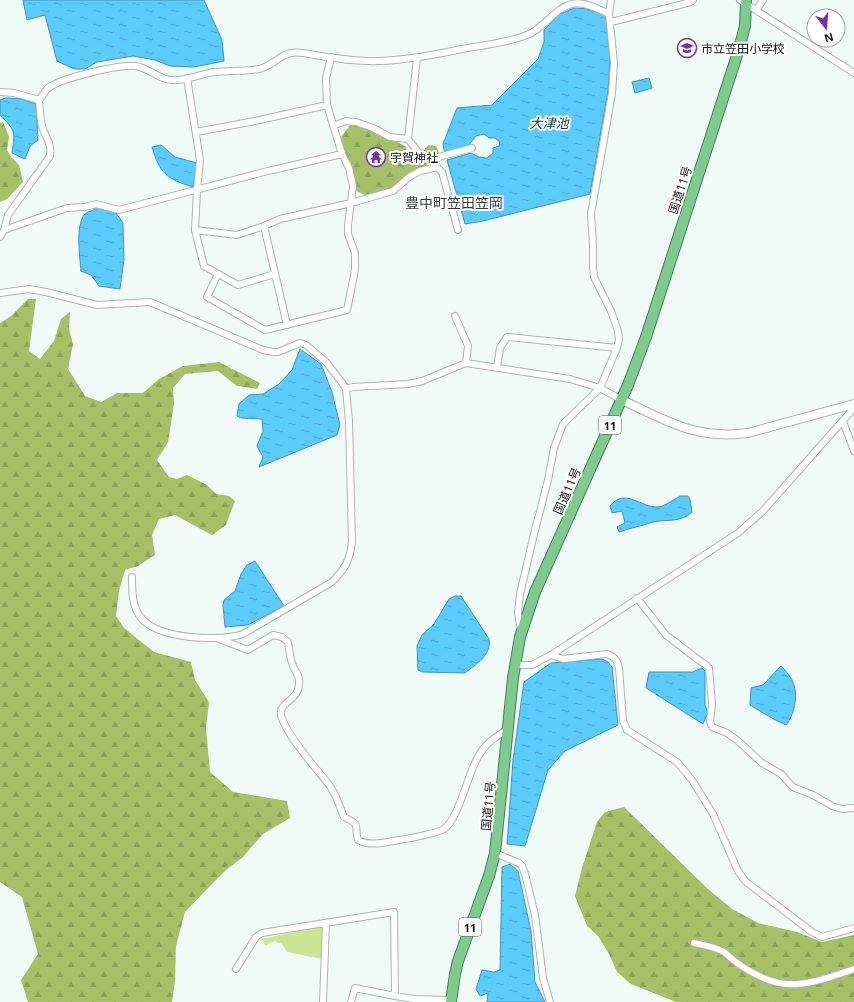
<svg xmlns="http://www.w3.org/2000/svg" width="854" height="1002" viewBox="0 0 854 1002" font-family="'Noto Sans','Noto Sans JP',sans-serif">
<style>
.forest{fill:url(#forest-firs)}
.park{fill:#cbe594}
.water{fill:url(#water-ripples);stroke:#4494b4}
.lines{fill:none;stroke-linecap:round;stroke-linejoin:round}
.minor-casing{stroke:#abb5b2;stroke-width:8}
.tertiary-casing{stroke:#abb5b2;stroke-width:10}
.trunk-casing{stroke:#448052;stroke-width:12}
.minor{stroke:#fff;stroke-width:6}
.tertiary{stroke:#fff;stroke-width:8}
.trunk{stroke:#80ca90;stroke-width:10}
.labels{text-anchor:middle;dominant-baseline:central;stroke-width:4;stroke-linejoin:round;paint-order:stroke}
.shield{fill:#fff;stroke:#575958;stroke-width:1}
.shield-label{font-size:11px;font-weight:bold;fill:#0f1211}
.poi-label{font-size:12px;fill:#0f1211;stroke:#fff;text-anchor:start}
.street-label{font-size:12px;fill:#0f1211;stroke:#fff}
.water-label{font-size:13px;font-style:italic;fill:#04394b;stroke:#fff}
.quarter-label{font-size:14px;fill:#343c3a;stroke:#fff}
</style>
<defs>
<pattern id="forest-firs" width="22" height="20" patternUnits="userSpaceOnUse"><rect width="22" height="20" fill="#a5c066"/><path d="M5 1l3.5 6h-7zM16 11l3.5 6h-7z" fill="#8da457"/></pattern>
<pattern id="water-ripples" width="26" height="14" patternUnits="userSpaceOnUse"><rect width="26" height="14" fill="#5acbfa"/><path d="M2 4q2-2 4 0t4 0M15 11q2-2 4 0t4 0" fill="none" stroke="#4dadd5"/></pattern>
</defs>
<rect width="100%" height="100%" fill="#f0fbf7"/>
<path class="forest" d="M364,121l14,5 9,5 9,10 10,6 2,10 7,4 11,-2 2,-2 -3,-5v-4l4,-3 7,1c5,7 4,16 1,24l-12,2 -34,17 -26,6 -9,-4 -6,-30 -7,-9 -2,-15 9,-12z
M3,122l6,15 -2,13 5,8 7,7 4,17 -16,17 -7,3v-79z
M28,299h8l-7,52 11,8 14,-18 7,-22 9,-7 -1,17 4,15 -5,25 17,27 16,6 16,-9h26l16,-14 24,-13 36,-4 41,21 -3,6 -20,-3 -19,-15 -33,3 -12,14 1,16 -6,38 -11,18 12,17 8,2 10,-4 20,10 9,9 13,2 6,5 -9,24 -14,10 -37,-20 -16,4 -7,16 3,20 -17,11 -13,4 -6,21 -3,25 8,12 30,24 37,10 4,18 14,22 -3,26 4,44 23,20 54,9 3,17 -27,16 -20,23 -17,13 -17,17 -24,25 -9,34 -1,35 -3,21h-144l-7,-22 17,-26 -16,-57 -22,-15v-559l11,-7z
M624,807l84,82 24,20 26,14 39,9 25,10 32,-7v67h-178l-45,-18 -14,-12 -8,-18 -11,-18 -11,-10 -12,-30 7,-28 15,-46 8,-10z"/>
<path class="park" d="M320,926l3,4 -1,29 -35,-7 -5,-8 -8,-3 -9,5 -3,-7z"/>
<path class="water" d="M23,0h181l18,40 2,21 -30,6 -24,-1 -15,-6 -22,-4 -36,6 -12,7h-11l-17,-8 -12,-46 -18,5z
M574,8l16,1 16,6 4,45 -2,31 -18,103 -107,27 -18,3 -18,-64 24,-7 8,4 8,1 6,-5v-5l6,-2 1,-4 -5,-4h-6l-5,-4 -8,2 -9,11 -22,7 -2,-10 14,-36 35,-3 46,-46 6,-17v-12l14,-15z
M649,78l3,10 -17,5 -3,-11z
M6,98l16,1 14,5 2,36 -8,6 -5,13 -13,-6c3,-22 4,-22 -12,-38v-15z
M161,145l14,12 22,6 -4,24c-26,-8 -33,-13 -41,-40z
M99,208l15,2 9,13 1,36 -4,30 -21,-3 -8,-11 -10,-4c-1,-13 -6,-47 4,-57 3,-3 10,-4 14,-6z
M300,349l21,15 11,28 8,33 -3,10 -78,32 4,-10 -6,-11 6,-15 -1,-12 -21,-1 -4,-2 2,-12 10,-9 14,-1 16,-10 13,-14z
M680,496h8l2,4 2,12c-11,11 -25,7 -39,10 -11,4 -23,6 -34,10l-2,-5 8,-4 -3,-12 -10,2 -2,-7c15,-19 31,2 48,1 5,0 17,-8 22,-11z
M255,561l29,45 -36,19 -23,2 -2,-22 1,-5 11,-9 6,-17 6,-9z
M455,596h6l28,43c3,16 -13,25 -24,34l-43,-1 -4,-2 -1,-24 5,-11 12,-11 15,-25z
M602,659l6,3 4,5 6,58 -53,26 -17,19 -23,76 -18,-2 6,-84 11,-78 27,-19z
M781,666c5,5 11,12 13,19 4,13 0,30 -8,40 -12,-5 -24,-13 -36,-20l1,-17 12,-3z
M702,668l3,3v34l3,8 -5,11 -57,-36 3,-16h44z
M510,864l8,7 13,60 4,51 10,20h-58l1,-9 -8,3 -4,-7 6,-19 12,2 6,-2 2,-103z"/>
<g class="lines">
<defs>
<path id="minor" d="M740,0l114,73
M756,10l7,-10
M611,22l80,-20 2,-2
M417,58l-9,81 10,13 17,6 37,-10
M187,78l13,82 -3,30 -2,40 9,36 34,19 37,-11
M0,92l14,1 25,7
M333,126l13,-5 10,1 17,6 17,9 18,2
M196,132l59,-11 72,-16
M436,164l1,3 5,5 16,58
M264,226l23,99
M4,230l63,-22 18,-1 11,-3 23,6 149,-39 74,-17
M195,230l42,5 27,-9 16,-7 71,-16 42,-12 16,-14 11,-6 17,-4
M0,237l4,-7 4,-15 42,-59c2,-15 -5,-18 -8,-30 -2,-8 -2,-17 -3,-26 3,-3 6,-9 9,-12 13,-10 72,-24 88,-22 16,3 24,16 42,14 12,-1 24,-6 36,-8 14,-2 30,0 45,-3 12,-2 20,-14 32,-16 9,-2 21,2 30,3 19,3 39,6 58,5 29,-1 55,-6 83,-12 22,-4 45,-6 65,-14 17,-6 27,-27 45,-31 12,-3 26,5 37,10
M218,274l-11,23 58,33 82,-20 8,-40v-17l-7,-19v-9l5,-39 -4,-18 -7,-14 -15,-49 -1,-27 5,-21
M0,293l29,-4 17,3 51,13 53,-3 113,48 10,2h5l22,-9 6,2 20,17 17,22 3,5 3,32 3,121c-2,18 -7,27 -20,40l-89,52c-24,8 -83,5 -101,-15 -10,-11 -10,-28 -10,-42
M455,316l13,30 -2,17
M497,367l3,-19 7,-11 110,11
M346,389l7,-2 55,-3 14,-3 44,-18 104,16 30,9 22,12
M843,421l11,30
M637,598l29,37 34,26 5,3 4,4 3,36 -2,17 2,6 15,6 10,7 25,23 19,11 12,13 20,8 19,11 10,3 12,-1
M521,630l-3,-17 2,-19 15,-64 13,-50 6,-32 9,-24 37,-36 17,-40 2,-8 -1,-9 -7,-20 -17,-34 -1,-9v-24l-2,-30 21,-121 2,-30 -5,-49 2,-14
M219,639l29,11 25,-15 9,2 6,5c1,8 2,16 5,24 2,5 6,9 6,14 2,18 -14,20 -18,30 -4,15 39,63 49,76l6,11 8,20c19,9 9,8 14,23 12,7 28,2 41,0 8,-1 39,-7 45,-11 17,-12 24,-63 40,-81 6,-8 15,-13 24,-19
M551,655l12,4 44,-5c8,3 10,6 12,14l4,53 4,9 50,32 15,18 21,34 25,57 7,10 67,51 10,5 32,-9
M514,665h18l19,-10 187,-122 25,-22 91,-103
M495,853l24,10 3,3 3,8 10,41 8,63 7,24
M694,943c10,2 21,4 30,9 6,5 12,11 19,15 42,28 67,17 111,2
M236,969l20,-32 6,-4 132,-21 1,84
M323,1002l3,-79
M351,1002l4,-14 40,8 19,3 37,1"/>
<path id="tertiary" d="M622,400c45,21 74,40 126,33l106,-29"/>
<path id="trunk" d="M451,1002l4,-28 3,-13 31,-85 6,-23 18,-175 7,-41 15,-45 93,-207 18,-48 93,-288 6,-23 1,-26"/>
</defs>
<use href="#minor" class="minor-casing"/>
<use href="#tertiary" class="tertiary-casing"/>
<use href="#trunk" class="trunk-casing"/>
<use href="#minor" class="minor"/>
<use href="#tertiary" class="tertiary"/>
<use href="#trunk" class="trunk"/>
</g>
<defs>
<symbol id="school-ring" viewBox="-11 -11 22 22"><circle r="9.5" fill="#fff" stroke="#7531a5" stroke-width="1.5"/><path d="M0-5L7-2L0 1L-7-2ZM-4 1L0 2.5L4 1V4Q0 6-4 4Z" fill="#7531a5"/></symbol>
<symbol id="temple-ring" viewBox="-11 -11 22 22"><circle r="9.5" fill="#fff" stroke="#7531a5" stroke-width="1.5"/><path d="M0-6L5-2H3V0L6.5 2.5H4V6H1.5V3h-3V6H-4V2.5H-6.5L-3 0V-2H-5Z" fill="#7531a5"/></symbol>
</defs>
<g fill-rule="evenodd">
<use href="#school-ring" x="676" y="37" width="22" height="22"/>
<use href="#temple-ring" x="365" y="146" width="22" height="22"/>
</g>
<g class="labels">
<g class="shield">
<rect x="599" y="416" width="22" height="18" rx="3"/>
<rect x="459" y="918" width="22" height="18" rx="3"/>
</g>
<g class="shield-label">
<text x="610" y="425">11</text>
<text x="470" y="927">11</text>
</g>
<g class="poi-label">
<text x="701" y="48">市立笠田小学校</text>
<text x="390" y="157">宇賀神社</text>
</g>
<g class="street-label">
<text transform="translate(680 190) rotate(-72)">国道11号</text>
<text transform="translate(567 491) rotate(-66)">国道11号</text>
<text transform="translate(488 806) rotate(-84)">国道11号</text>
</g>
<g class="water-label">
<text x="549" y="123">大津池</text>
</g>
<g class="quarter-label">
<text x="454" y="202">豊中町笠田笠岡</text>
</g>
</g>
<g transform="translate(826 28) rotate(163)"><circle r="19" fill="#ffffff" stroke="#9fa0a0"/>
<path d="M0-3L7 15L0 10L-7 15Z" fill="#7531a5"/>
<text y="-6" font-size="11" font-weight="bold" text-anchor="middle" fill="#0f1211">N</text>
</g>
</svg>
